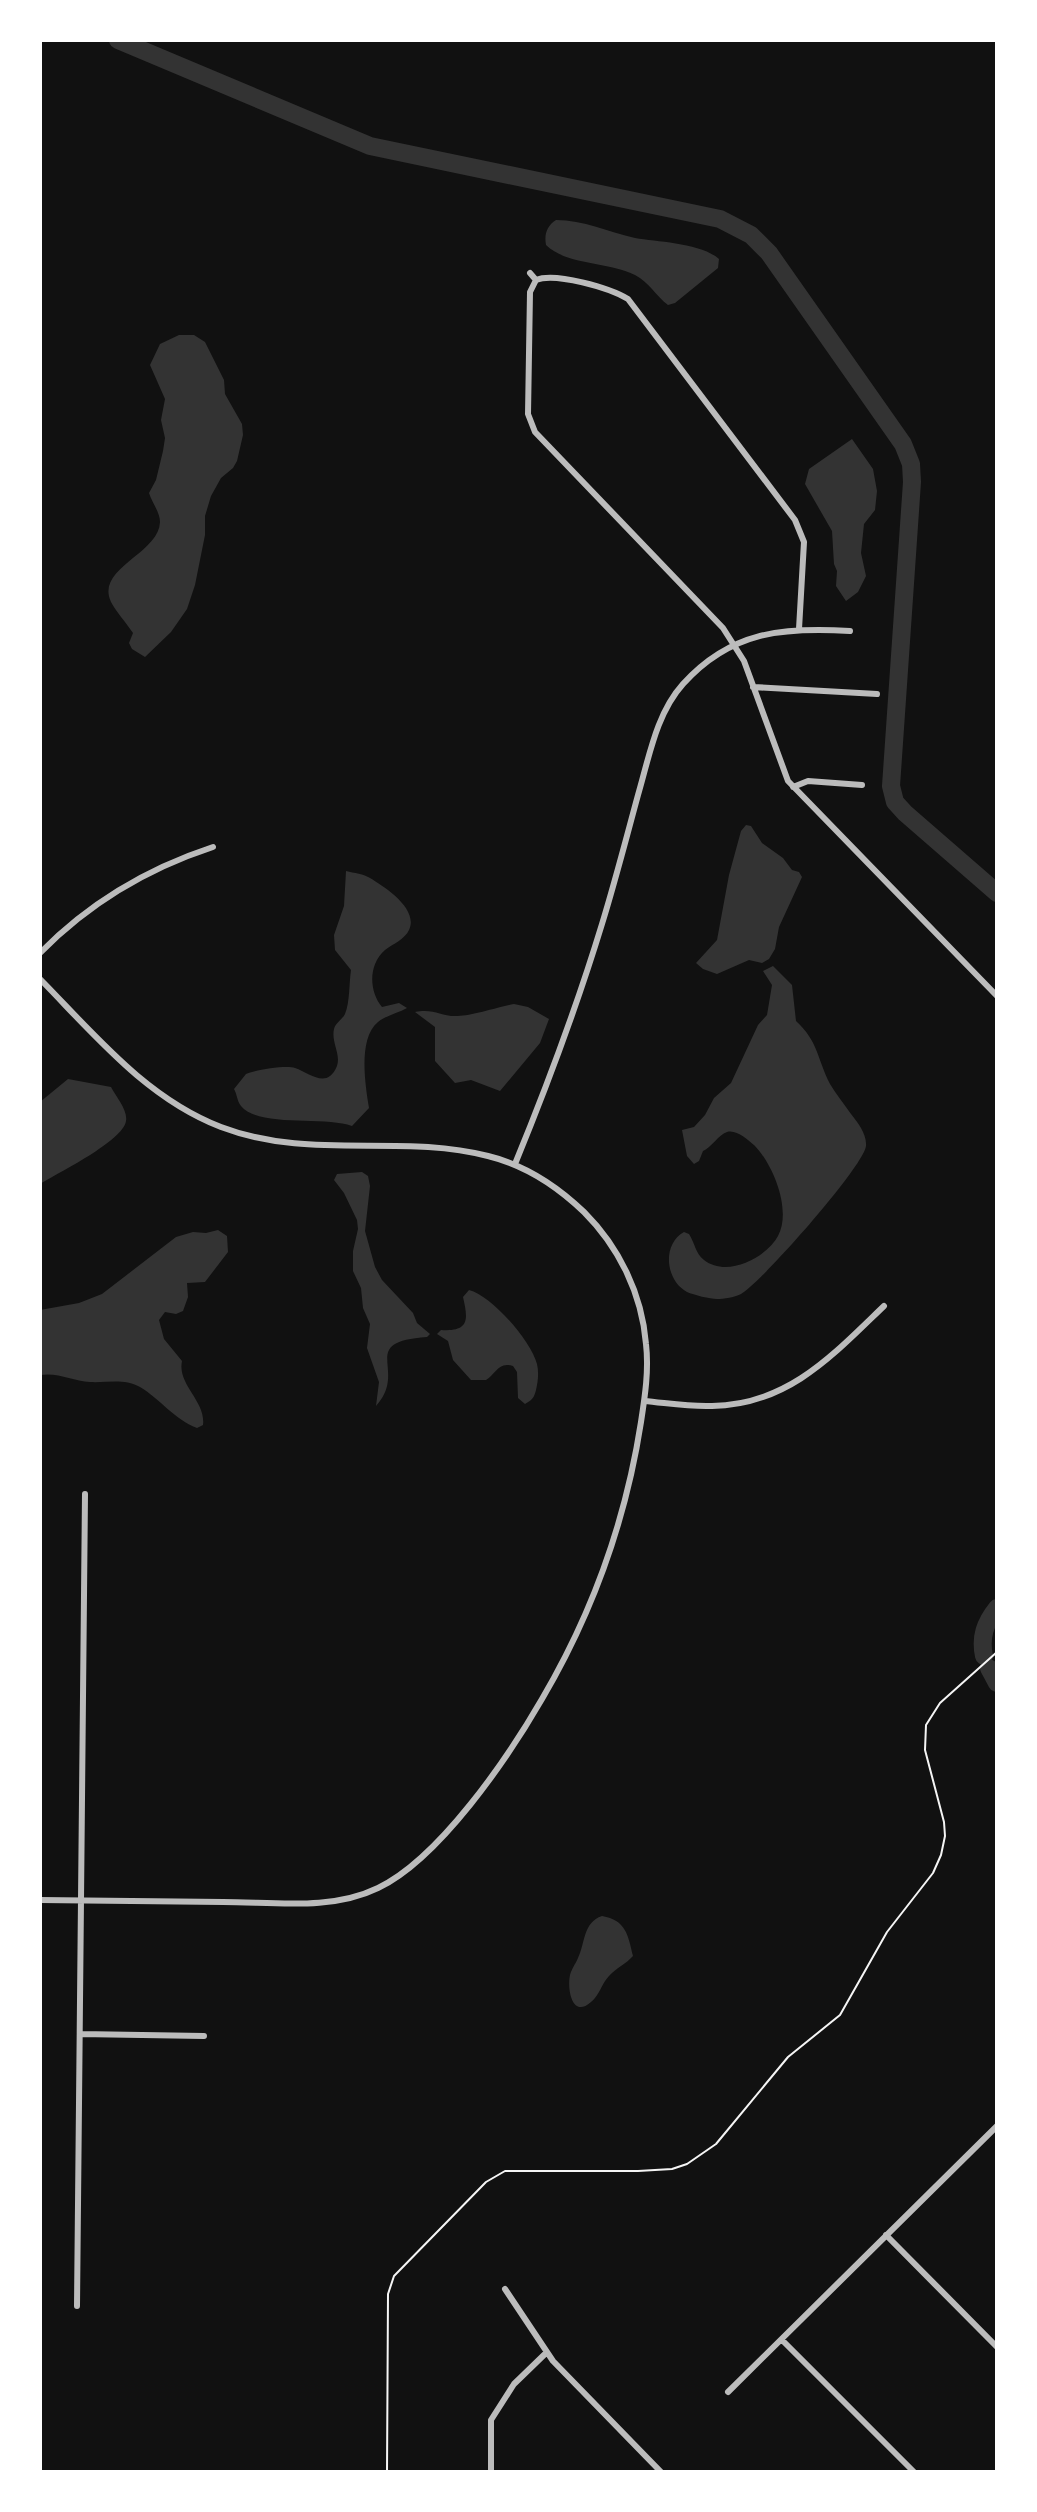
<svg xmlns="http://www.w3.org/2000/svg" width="1037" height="2512" viewBox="0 0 1037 2512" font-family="'Source Sans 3',sans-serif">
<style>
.water{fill:#333}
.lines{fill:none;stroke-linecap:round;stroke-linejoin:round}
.river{stroke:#333;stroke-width:18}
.path{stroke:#f5f5f5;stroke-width:2}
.minor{stroke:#bcbcbc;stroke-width:6}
</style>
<rect width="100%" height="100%" fill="#111"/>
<path class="water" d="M556,220c27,0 53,12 79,18 23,4 66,5 84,21l-1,9 -43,35 -7,2c-12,-9 -19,-23 -33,-30 -28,-14 -67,-9 -89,-30 -2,-11 1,-19 10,-25z
M179,335h15l11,7 19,38 1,14 17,30 1,11 -6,26 -4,7 -12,10 -10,18 -6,20v19l-10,50 -8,24 -16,23 -26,25 -13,-8 -3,-6 4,-10c-6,-9 -18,-23 -22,-31 -16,-34 48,-48 49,-80 0,-10 -8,-19 -11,-29l7,-13 7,-29 2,-13 -4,-18 4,-21 -15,-34 10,-21z
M852,439l21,30 4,22 -2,19 -11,14 -3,29 5,23 -8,16 -12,9 -10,-15 1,-15 -3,-7 -2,-33 -27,-47 4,-15z
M746,825l5,1 11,17 21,15 9,12 7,2 3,5 -23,50 -4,22 -6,10 -7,4 -13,-3 -32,14 -14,-5 -7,-6 21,-23 12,-65 12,-44z
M346,871c8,2 18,3 24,7 15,9 49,31 39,52 -4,9 -16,14 -24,20 -17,15 -16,41 -3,57l17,-4 8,5c-9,5 -22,8 -29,14 -20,16 -13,62 -9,86l-17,18c-27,-10 -93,2 -111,-20 -4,-5 -4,-12 -7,-17l12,-15c9,-4 40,-9 49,-6 15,5 32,22 42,-2 4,-12 -6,-24 -3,-37 2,-7 8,-9 11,-15 5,-12 4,-31 6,-44l-16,-20 -1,-15 10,-29z
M773,966l19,19 4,36c22,20 21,37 34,63 6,10 14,20 21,30 7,9 16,20 15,32 -2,20 -105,137 -125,148 -5,3 -18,5 -24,5 -7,0 -23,-4 -30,-7 -22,-12 -25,-48 -3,-60l5,2c6,9 6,19 15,26 23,18 62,-2 74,-24 14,-26 -5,-72 -24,-91 -6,-5 -18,-16 -27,-13 -9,3 -15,15 -24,19l-4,10 -5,3 -7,-8 -5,-26 12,-3 11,-12 9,-17 17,-15 27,-58 9,-10 5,-30 -9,-14z
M514,1004l14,3 21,12 -9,24 -40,48 -29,-11 -16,3 -20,-22v-34l-20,-15c19,-4 26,5 43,4 13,0 41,-9 56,-12z
M68,1079l43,8c5,10 17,23 15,34 -3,20 -68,52 -86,63v-82z
M362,1172l6,4 2,10 -5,45 10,36 7,13 31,33 4,10 13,11 -3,3c-71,5 -18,33 -51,69l3,-24 -12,-34 3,-24 -7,-16 -2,-20 -8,-17v-20l5,-22 -1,-9 -13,-27 -10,-13 3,-6z
M218,1230l9,6 1,16 -23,30 -18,1 1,14 -5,14 -7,3 -11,-2 -6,8 5,19 18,22c-5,24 24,40 21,64l-6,3c-23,-9 -37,-29 -57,-41 -16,-9 -33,-4 -50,-5 -17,-1 -32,-10 -50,-7v-65l39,-7 23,-9 74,-57 17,-5 13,1z
M469,1290c23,6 62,51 68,74 2,9 1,17 -1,26 -2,8 -4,10 -11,14l-7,-6 -1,-26 -4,-6c-15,-5 -17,8 -27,14h-15l-18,-20 -5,-19 -11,-7 4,-4c29,2 27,-11 22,-33z
M602,1916c24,4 26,19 31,40 -7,8 -17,12 -24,20 -8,8 -9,19 -18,26 -19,17 -24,-13 -21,-27 2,-7 5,-10 8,-17 7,-14 5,-36 24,-42z"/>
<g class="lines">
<path class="river" d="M118,40l252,106 350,73 31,16 18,18 134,191 8,20 1,18 -21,304 4,16 10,11 92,80
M984,1656c-4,-19 1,-33 13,-48
M989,1668l8,15"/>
<path class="path" d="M387,2472l1,-178 6,-18 92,-94 19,-11h133l34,-2 15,-5 29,-20 72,-87 52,-42 47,-83 46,-59 8,-18 4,-19 -1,-14 -19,-72 1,-25 14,-22 57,-51"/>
<path class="minor" d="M530,273l6,7 -6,12 -2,122 7,18 188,196 21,33 44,120 209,215
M536,280c19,-8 74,8 92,19l167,221 9,22 -5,87
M753,687l124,7
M793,787l15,-6 54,4
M40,953c49,-50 106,-84 173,-106
M40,979c55,56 106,119 181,148 89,34 179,6 267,29 37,9 69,30 96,56 35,35 58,82 62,132 3,26 -1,52 -5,78 -15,97 -49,192 -99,277 -34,59 -103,160 -164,189 -47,23 -104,14 -155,14 -61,-1 -122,-1 -183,-2
M515,1164c32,-78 62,-158 87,-240 13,-42 24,-85 36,-129 11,-37 18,-81 45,-111 48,-53 100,-57 167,-53
M644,1401c23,2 45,6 68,5 76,-1 121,-51 172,-100
M80,2034l124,2
M886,2235l111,112
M505,2289l48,72 108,111
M77,2306l8,-812
M782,2340l132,132
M728,2392l269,-266
M491,2472v-52l23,-36 32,-31"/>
</g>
<rect width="1037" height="2512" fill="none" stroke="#ffffff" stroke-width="84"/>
</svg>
